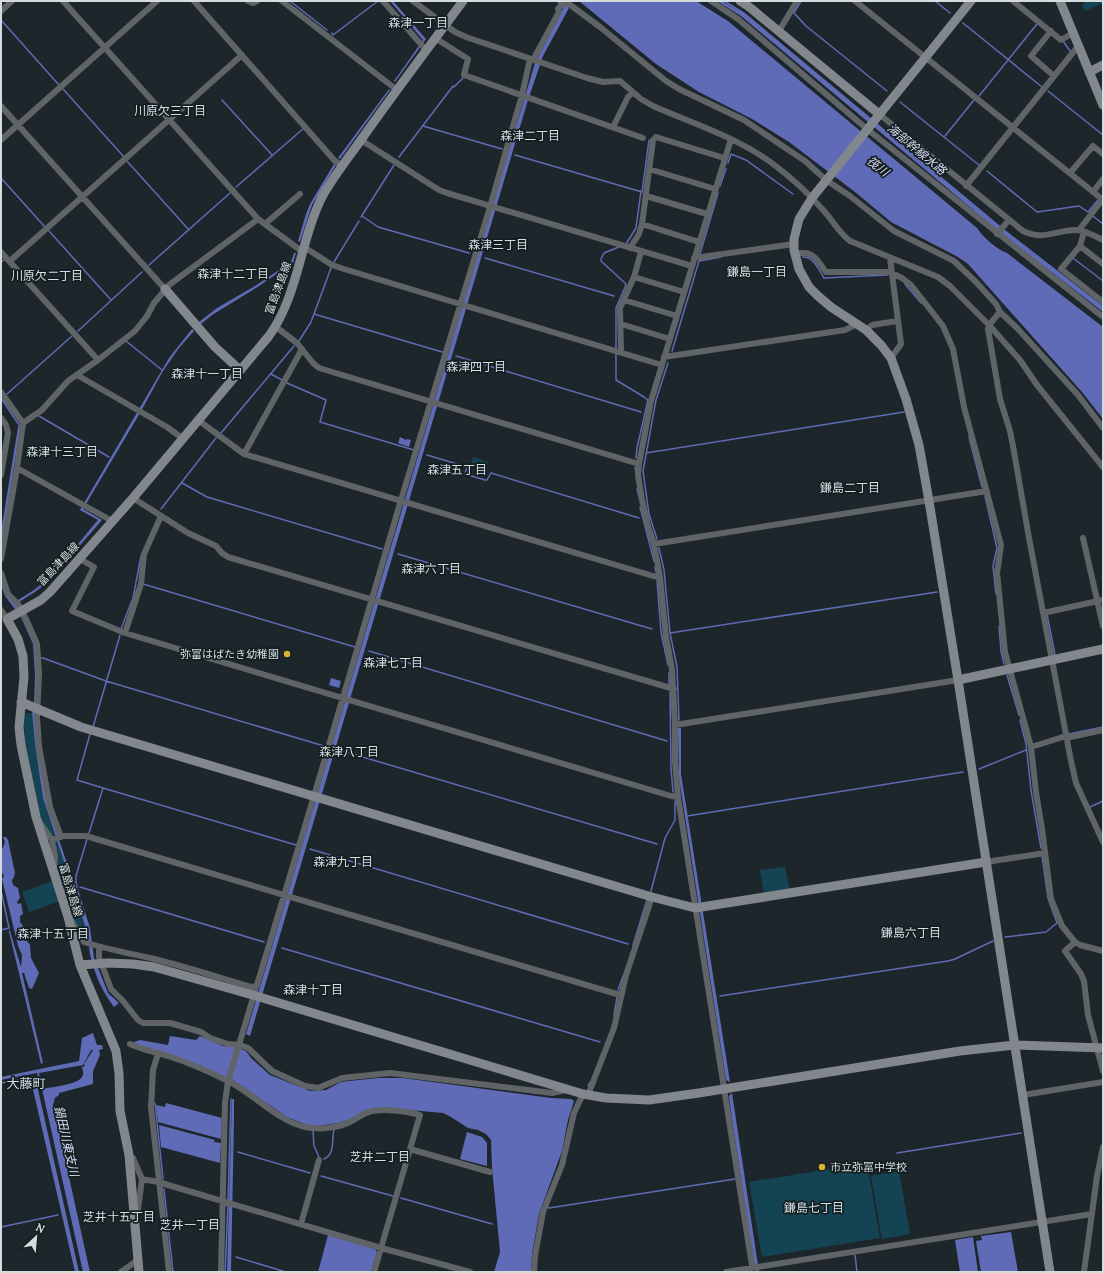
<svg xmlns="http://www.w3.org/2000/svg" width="1104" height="1273" viewBox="0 0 1104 1273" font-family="Lora,'Noto Sans JP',serif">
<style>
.green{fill:#144453}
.water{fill:#5f6bb6}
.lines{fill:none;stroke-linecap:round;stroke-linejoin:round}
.stream{stroke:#5f6bb6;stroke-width:1.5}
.street{stroke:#606467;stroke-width:6}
.secondary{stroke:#82878d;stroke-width:9}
.poi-dot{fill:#dbb333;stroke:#141e21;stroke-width:1.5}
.labels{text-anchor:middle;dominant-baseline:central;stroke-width:3.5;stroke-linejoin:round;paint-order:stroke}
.street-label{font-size:11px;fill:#d5dcde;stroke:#141e21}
.poi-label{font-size:11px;fill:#d5dcde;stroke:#141e21;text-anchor:end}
.neighbourhood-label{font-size:12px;fill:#d2dfe4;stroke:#141e21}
.water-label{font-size:12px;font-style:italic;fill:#d5daef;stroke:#141e21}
.quarter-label{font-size:13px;fill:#d2dfe4;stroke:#141e21}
</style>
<rect width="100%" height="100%" fill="#1d272b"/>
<path class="green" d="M1085,1h18v2l-18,8 -3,-5z
M473,457l15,5 -3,7 -14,-5z
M28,713h5l2,31 8,54 12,38 -5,-2 -11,-18 -14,-71v-16l-3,-6 1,-5 3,-4z
M57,841l31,97 -1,2 -3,-1 -11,-20 -15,-42 -3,-34z
M785,867l5,23 -26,3 -4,-23z
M53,881l7,20 -31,11 -7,-20z
M867,1163l13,75 -118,19 -13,-75z
M899,1171l11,63 -28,5 -11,-63z"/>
<path class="water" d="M390,1h3l33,38 -31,43 -1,-1 29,-41z
M556,1h5l8,7 -26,48 -15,44 -278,936 -4,-2 289,-971 28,-54z
M579,1h117l32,20 249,207c7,10 18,20 30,25l96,74v92l-21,-27 -114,-128 -10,-7 -67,-35 -36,-30 -66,-50 -37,-23 -53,-27 -43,-28z
M717,1h5l19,12 -18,-12h3l19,12 260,217 98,76v2l-51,-39 51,39v4l-102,-79 -260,-217z
M389,89l1,1 -50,69 -2,-1z
M334,164l2,1 -24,40 -12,37 -2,-1 8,-27 4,-10z
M294,253h2l-3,10 -37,25 -44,27 -11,9 -2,-2 18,-14 38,-22 36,-24z
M192,329l2,2 -15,17 -16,23 -23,42 -57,96 19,11 -40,46 -1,-2 37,-44 -18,-10 89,-152z
M18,427l2,1 -19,121v-17z
M400,437l6,3 1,-1 4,1 -2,7 -11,-4z
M1,577l22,39 12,28 2,17 -2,50 24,129 14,41 4,2 2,10 11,35 4,30 14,35 11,10 -5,4c-11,-14 -19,-32 -23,-49 -2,-6 -1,-12 -4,-18l1,-2 -4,-15 -41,-125 -8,-54 -3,-34 2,-6 1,-30 -2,-30 -12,-27 -16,-21 -4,-11z
M49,578l2,2 -16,12 -16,10 -1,-2 16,-10z
M331,678l10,3 -2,7 -10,-3z
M678,728h3v46l49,308 -4,-2 -47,-302z
M3,837h3l2,3 7,33 -1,4 -2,3 1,5 5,3 2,10 -3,4 1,2 3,-1 2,11 -3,2v6l5,6 -1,9 6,8 1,13 8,15 -7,16 -3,-1 -5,-15h-2l21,90 -2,1 -32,-132v-4l12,39 1,-12 -4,-9 -16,-67 2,-3 -3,-6v-18l4,-10z
M93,1033l4,12h5l1,4 -4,1 1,5 -7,16v13l-34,9v2l-4,3 -2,7 37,167h-7l-41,-183c9,-2 35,-4 40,-12 2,-3 1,-6 0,-10l3,-1 -1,-2 9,-14h-2l-8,15 -44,8 1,5 -3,7 42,187h-4l-43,-187 6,-7 -1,-5 -36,7v-3l78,-16 3,-23z
M170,1036l26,4 4,-4 23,10 13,1 10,4 6,8 18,16 40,16 16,-1 15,-8 8,-1 29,-3h25l148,20 20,1 3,2 -6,19 -6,31 -23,63 -7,40 -1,18h-37l6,-20 -8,-84 -1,-28 -5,-6 -8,-4 -10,-2 -17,-11 -8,-4 -56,-5 -49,15 -20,3 -11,-1 -20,-8 -54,-37 -102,-37 9,-3 28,5z
M732,1093l27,179h-3l-2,-8 -22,-145 -3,-23z
M232,1099h2v20l-3,153h-4z
M166,1103l56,15 -1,21 -63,-17 -2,-17 9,2z
M159,1125l56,15 -1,2 7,1 -1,20 -59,-16z
M467,1132l15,5 5,6v23l-27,-7z
M1011,1232l7,40h-37l-5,-31 6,-1 -1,-4z
M328,1235l47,14 2,3 -6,20h-53z
M973,1237l5,35h-18l-5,-32z"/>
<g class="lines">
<path class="stream" d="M290,1l37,29
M801,1l-7,12 12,13 81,65
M935,1l15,12
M1,20l58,65
M963,23l79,64
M332,33l1,2 45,-34
M1063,41l7,10
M63,89l61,68
M1048,91l55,44
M979,96l58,-72
M222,100l50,55
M900,102l79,63
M423,126l79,23
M945,136l29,-36
M515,155l127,37 7,-52
M399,157l54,-71 1,1 9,-9
M126,160l63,70
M728,163l3,-9 15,6 47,34
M987,171l50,41 42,-6 9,6 10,-12
M1,178l44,49
M720,186l6,-17
M236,187l68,-59
M362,216l16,11 91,26
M1093,216l10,8
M361,217l33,-52
M49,231l62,69
M626,244l10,-16 5,-37
M700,254l18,-61
M803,257c10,-1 16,13 21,21l63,-3
M485,258l129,38
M1073,258l30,23
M1,262l4,-3
M334,262l25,-41
M149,265l81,-72
M905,284l16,19
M314,314l128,38
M78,331l64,-59
M126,341l36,29
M299,341l12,-19 20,-54
M616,348v-40l10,-23 -1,-2 -24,-22v-2l3,-6 15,-6
M672,351l27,-90 22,-4
M616,353v27l28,17 4,3 -11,48 -1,10
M456,356l185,56
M271,374l11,6
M287,383l39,17 -6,22 94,28
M7,394l66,-59
M1,398l18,27v4
M39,416l70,41
M221,433l73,-87
M969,437l13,50
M646,453l258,-41
M427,455l40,12 -2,7 20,6h2l4,-7 148,45
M635,467l1,6
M182,483l25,14 175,52
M637,489l2,8
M985,496l12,52 -4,18 3,28
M640,507l14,54
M161,509l55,-71
M657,539l-8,-25 -6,-43 13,-71 12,-37
M659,548l5,22 6,63 7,34 2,53
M398,554l254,75
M655,567l1,5
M657,580l4,52 7,33
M143,584l212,63
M1047,614l8,41
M999,626l2,25 3,13
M121,629l12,-31 8,-42
M670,633l267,-41
M369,651l298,90
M41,658h2l63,23 218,65
M669,673v11
M1007,675l12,40
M670,692l1,76 2,24
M1020,720l6,24 5,46 10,58
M93,727l27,-92
M1069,734l34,-7
M339,750l318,94
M979,769l47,-19
M103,788l193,57
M1090,807l13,-6
M687,816l276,-44
M89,833l14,-45 -26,-8 13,-46
M310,849l318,95
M76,883v-7l11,-37
M80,887l184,55
M1,890l8,38 -8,2
M651,891l14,-53 10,-18v-19
M1005,937l41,-5 11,-9 -9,-25 -6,-42
M633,945l14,-45
M282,948l318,94
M618,990l5,-14
M720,996l228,-35 7,-2 38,-18
M614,1015l3,-18
M1,1083l32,-6
M588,1086l2,-4
M155,1103l8,76
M313,1131l1,15 5,11
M238,1152l72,21
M897,1153l124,-20
M324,1159c12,-5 7,-20 10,-29
M321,1176l72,20
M164,1189l9,83
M401,1198l91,26
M228,1201l3,-102
M548,1207l1,1 186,-29
M1,1227l57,-12
M855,1255l2,17
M236,1257l50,15
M225,1272l3,-67"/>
<path class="street" d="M63,1l195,218 45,33
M194,1l141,160 8,5
M248,1l5,2 4,-2
M282,1l115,89
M383,1l43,49
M413,1l42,31 11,5 121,41 16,4 17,-1 21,18 12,7c41,18 89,33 124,61 17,13 33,28 47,44 9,10 15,22 26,30l88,36 12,9 39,39 31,35 17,25 66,82
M565,1l35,26 66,54 13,8 65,31 61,41 21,19 24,16 44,35 60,30 22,21 20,22 4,8 17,16 61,67 25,33
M711,1l27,18 129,110 236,188
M855,1l247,198
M1013,1l48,39 12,-7
M1,11l11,-10
M779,31l18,-30
M1051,31l-20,25 23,20
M435,38l33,21 -4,16 179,63
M533,60l26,-48 -1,-3 7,-8
M1,106l164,183
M879,114l144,117c21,10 32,-1 53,-1 8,0 19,6 27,10
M613,127l15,-30 5,-5
M731,139l-80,262 -12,63 -1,11 4,25 6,26 6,18 6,33 6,60 6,32 3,56v36l3,36 75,475
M1,140l156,-139
M361,140l78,50 8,3 245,73
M649,169l66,20
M1070,173l23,-27 10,8
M966,186l113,-141
M1093,192l10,-13
M646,196l61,18
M265,224l35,-30
M642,224l57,18
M1079,230l24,-31
M1084,232l-4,14 -19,23 42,33
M997,234l12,-14
M1080,246l23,18
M304,247l28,18 12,4 318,96
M630,248l9,-14 3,-10 11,-84 3,-3 68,21
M1,252l97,108
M795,254c19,-4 21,5 31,18h65
M694,258l100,-14
M890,258l11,86 -10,14
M10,261l232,-206
M892,274l4,1 6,3 9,7 32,41 10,23 11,58 37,138 -4,28 8,79 26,95 5,45 6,37 9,70 11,27 13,16 5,3 23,6
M634,277l50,15
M624,300l53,16
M1000,312l-11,13 -1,4 12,70 10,32 3,15 16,92 42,223 5,22 27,59
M621,324l49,15
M276,327l21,16 16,20 6,5 320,96
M866,330l6,-5 25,-4
M621,352l-1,-44 14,-31 7,-25
M664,357l181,-27 12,-6
M77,375l90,52 15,11
M1,392l22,31
M1,418l5,7 2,8 -7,42
M198,420l46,34 409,122 7,1
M244,454l58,-105
M133,498l55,35 28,13 6,7 6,4 446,132
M112,521l-95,-53 6,-45 19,-13 26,-29 30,-21 37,-29 12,-15 7,-13 15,-18 89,-66
M1083,538l20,88
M654,544l333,-53
M1,559l16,-91
M80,559l14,8 -22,44 53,22 546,163 7,1
M1,573l7,21 10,10 8,15 11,25 2,29 -2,44 2,30 11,60 11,30
M1,610l6,9
M1043,613l60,-13
M125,633l16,-49 3,-30 17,-38
M675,725l283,-45
M1066,738l37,-8
M1031,747l35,-11
M38,820l14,20
M986,862l59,-9
M54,868l1,-11 -3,-17 11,-4h23l534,159
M71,920l13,22c22,7 44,11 66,16 34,8 67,19 101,29l6,-1
M1075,942l-10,9 16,23 3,7 4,34 15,56
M99,947v10l12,32 12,12 15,19 5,3h27l31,9 9,6 18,6 12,1 8,3 24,23 33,15 13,2 24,-10 48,-5 162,20 14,-3
M130,1044c13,6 25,8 38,12 19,6 44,17 62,26 25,13 48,39 75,45 14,3 32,1 45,-5 6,-3 12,-8 19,-10 12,-4 38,-1 51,3l-46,157
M158,1054l-5,16 -2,37 18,165
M588,1095l26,-67 12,-53 26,-78
M1023,1095l80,-13
M410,1149l80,23
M130,1156l3,2 9,21 16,3 223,66 89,24
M134,1213l4,-4 4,-30
M301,1224l18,-64
M121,1272l17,-12
M221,1272l4,-169 3,-22 86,-285 87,-296 89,-293 32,-112 8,-36
M534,1272l1,-16 8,-44 19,-47 12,-52 9,-19
M726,1272l366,-58
M1084,1272l13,-96 6,-29"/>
<path class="secondary" d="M740,1l8,5 131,108
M971,1l-159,197 -13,21 -5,20v11l5,19 10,18 9,9 13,11 35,23 15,15 10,13 15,41 13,46 10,56 29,179 92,592
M1060,1l43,104
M1089,72l14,-7
M165,289l50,58 25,23
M958,680l145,-31
M21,702l60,25 571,170 43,11 291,-46
M80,965l28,-2 25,1 21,3 102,29 327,98 23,4 43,2 50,-7 261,-42 55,-6 88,3
M139,1272l-10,-117 -9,-44 -1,-38 -3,-22 -36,-86 -12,-48 -32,-100 -15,-72 -2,-18 5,-50 -1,-21 -5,-17 -11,-20 34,-19 9,-8 83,-94 136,-162c30,-42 31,-96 54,-141 11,-19 25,-37 38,-55 33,-47 68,-93 102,-139"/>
</g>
<g class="poi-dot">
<circle cx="287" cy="654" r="4"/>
<circle cx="822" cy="1167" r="4"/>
</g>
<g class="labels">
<g class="street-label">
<text transform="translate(278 288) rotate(-70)">富島津島線</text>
<text transform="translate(58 564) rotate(-47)">富島津島線</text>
<text transform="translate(71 890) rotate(73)">富島津島線</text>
</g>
<g class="poi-label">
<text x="279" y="654">弥富はばたき幼稚園</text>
<text x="830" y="1167" text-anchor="start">市立弥冨中学校</text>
</g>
<g class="neighbourhood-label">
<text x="418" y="22">森津一丁目</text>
<text x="170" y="110">川原欠三丁目</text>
<text x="530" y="135">森津二丁目</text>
<text x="498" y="244">森津三丁目</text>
<text x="757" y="271">鎌島一丁目</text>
<text x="233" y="273">森津十二丁目</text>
<text x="47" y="275">川原欠二丁目</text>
<text x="476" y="366">森津四丁目</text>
<text x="207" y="373">森津十一丁目</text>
<text x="62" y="451">森津十三丁目</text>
<text x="457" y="469">森津五丁目</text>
<text x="850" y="487">鎌島二丁目</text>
<text x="431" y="568">森津六丁目</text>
<text x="393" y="662">森津七丁目</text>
<text x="349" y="751">森津八丁目</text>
<text x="343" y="861">森津九丁目</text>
<text x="911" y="932">鎌島六丁目</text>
<text x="53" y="933">森津十五丁目</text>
<text x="313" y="989">森津十丁目</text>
<text x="380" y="1156">芝井二丁目</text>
<text x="814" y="1207">鎌島七丁目</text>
<text x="119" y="1216">芝井十五丁目</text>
<text x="190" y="1224">芝井一丁目</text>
</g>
<g class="water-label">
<text transform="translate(917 149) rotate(40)">海部幹線水路</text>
<text transform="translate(878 166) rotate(38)">筏川</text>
<text transform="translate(67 1141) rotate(77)">鍋田川東支川</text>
</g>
<g class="quarter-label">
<text x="26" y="1083">大藤町</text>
</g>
</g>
<rect width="1104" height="1273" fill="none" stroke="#d5dcde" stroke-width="4"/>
<g transform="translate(36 1237) rotate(26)" stroke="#141e21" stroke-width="3" paint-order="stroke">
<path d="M0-3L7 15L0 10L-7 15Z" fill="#d5dcde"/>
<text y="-6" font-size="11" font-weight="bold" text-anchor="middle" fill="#d5dcde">N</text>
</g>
</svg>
